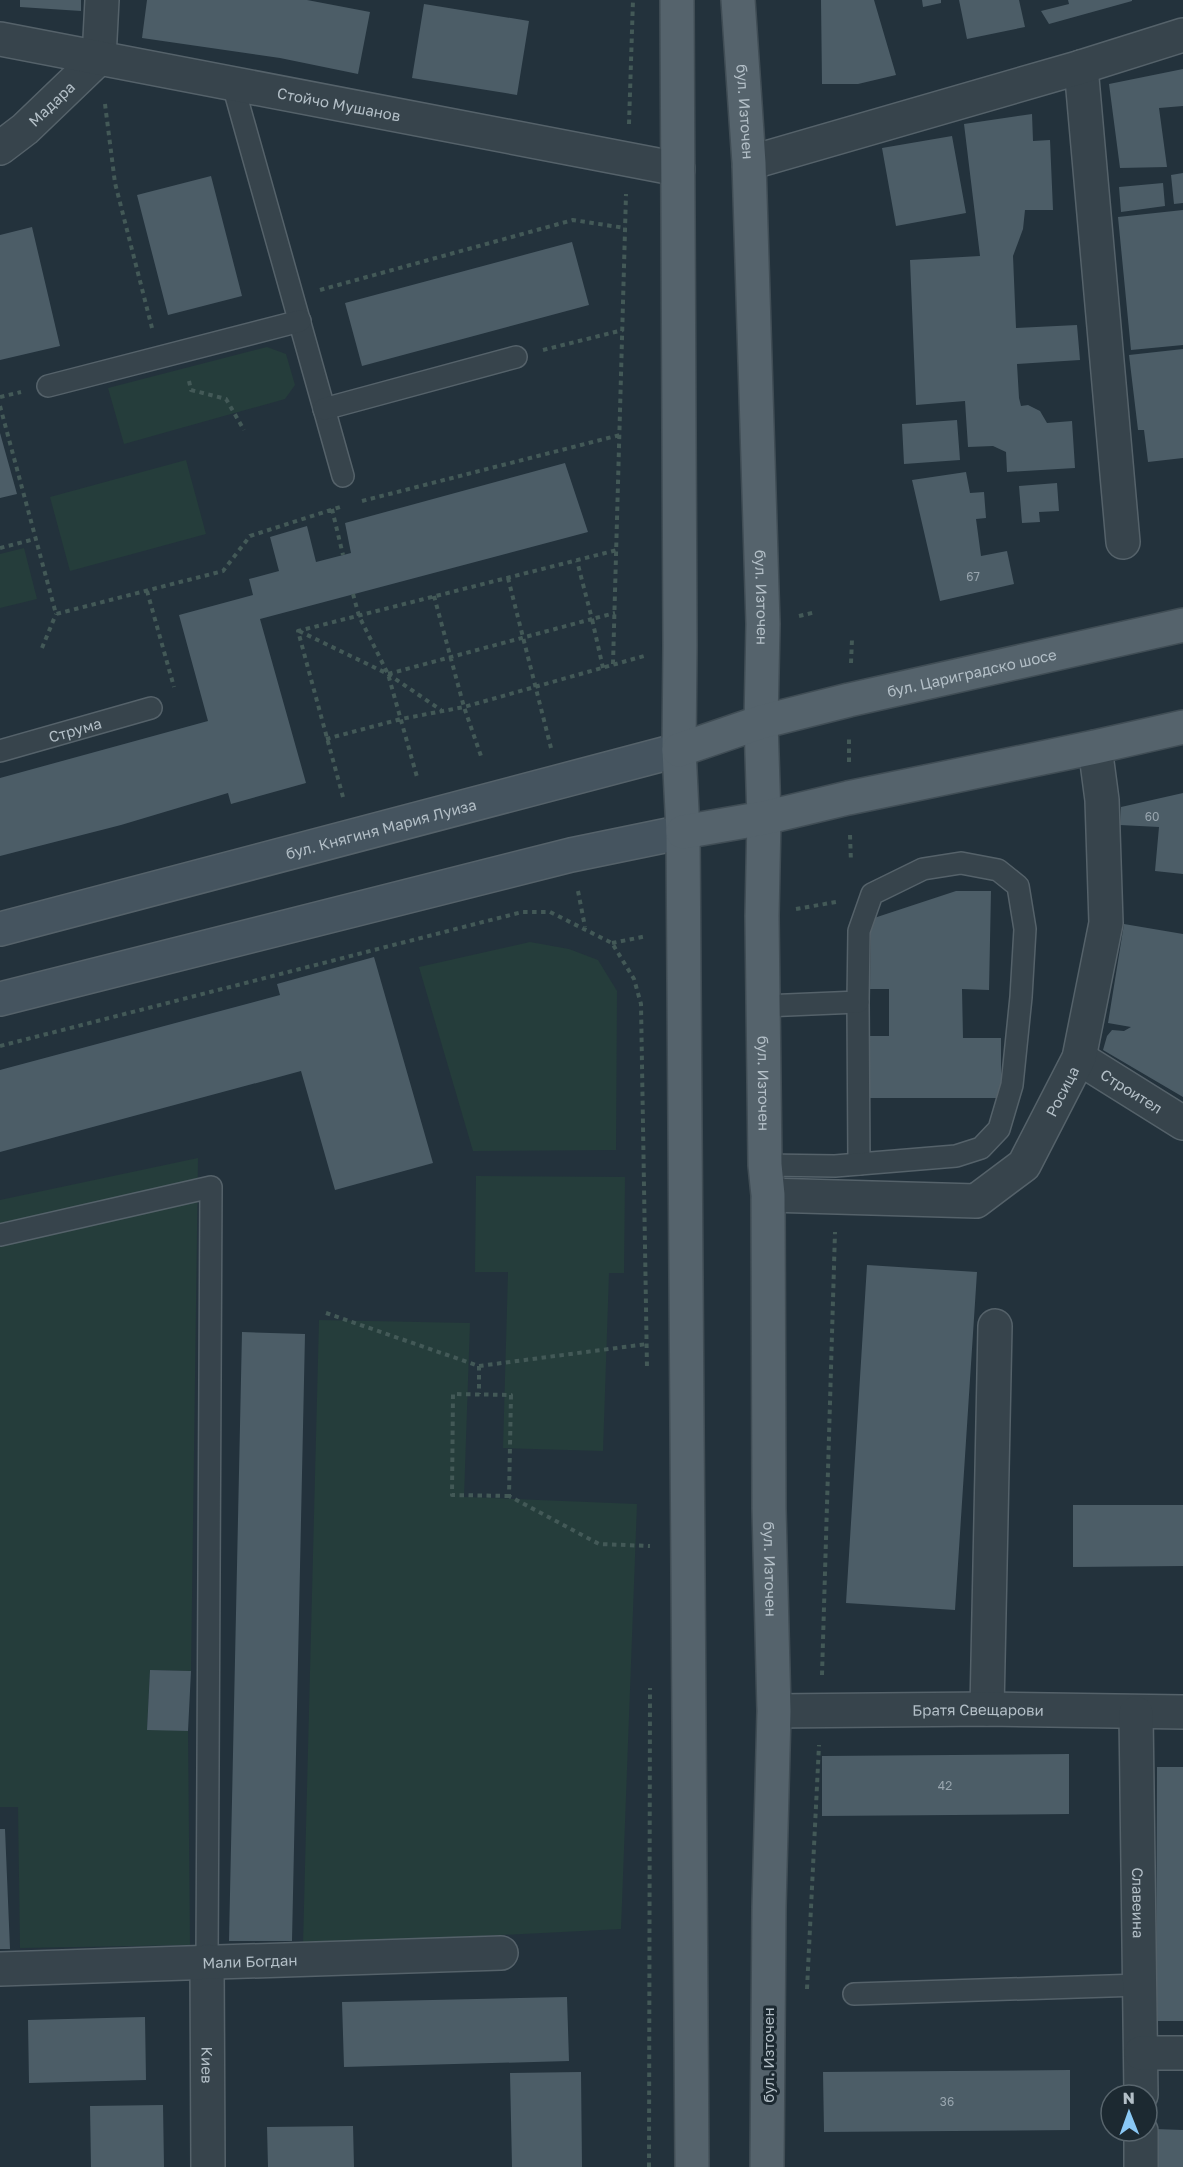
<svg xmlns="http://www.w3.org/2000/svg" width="1183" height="2167" viewBox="0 0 1183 2167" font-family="'Golos Text',sans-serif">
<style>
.green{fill:#253d3b}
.building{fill:#4c5d67}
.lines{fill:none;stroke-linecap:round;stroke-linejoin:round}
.service-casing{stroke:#55626a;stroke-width:24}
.minor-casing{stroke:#55626a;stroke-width:36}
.tertiary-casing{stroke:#55626a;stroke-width:36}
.secondary-casing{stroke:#55626a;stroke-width:36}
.primary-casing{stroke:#404d55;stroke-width:36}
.path{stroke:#435957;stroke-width:4;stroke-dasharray:4.5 4.5;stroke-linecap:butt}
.service{stroke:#37444c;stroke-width:21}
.minor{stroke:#37444c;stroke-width:33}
.tertiary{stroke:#37444c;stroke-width:33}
.secondary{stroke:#45545f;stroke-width:33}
.primary{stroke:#55636c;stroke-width:33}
.labels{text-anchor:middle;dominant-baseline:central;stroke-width:6;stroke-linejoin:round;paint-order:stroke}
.number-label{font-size:12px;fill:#99a6af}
.street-label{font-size:15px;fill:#b3bfc7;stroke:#1c2931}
</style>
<rect width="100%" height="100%" fill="#23323c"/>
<path class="green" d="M267,347l19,7 9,31 -10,14 -161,45 -16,-56z
M186,460l20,74 -136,37 -20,-74z
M24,548l13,51 -37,9v-54z
M530,942l39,7 29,11 19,31 -1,159 -143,1 -54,-184z
M198,1158l-7,513 -41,-1 -3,59 41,2 2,214 -170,3 -2,-141h-18v-607z
M476,1176l149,1 -1,96h-15l-6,178 -100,-3 5,-176h-33z
M319,1320l151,3 -6,174 173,7 -16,425 -318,16z"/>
<path class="building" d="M20,0h61v11l-61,-4z
M147,0h160l63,12 -12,62 -78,-16 -138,-20z
M821,0h53l22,75 -38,9h-36z
M922,0h19v3l-18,4z
M959,0h60l6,27 -58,12z
M1068,0h64v1l-83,23 -8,-13 28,-7z
M424,4l105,17 -12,74 -105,-17z
M1183,69v37l-24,2 8,59 -47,1 -11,-84z
M1032,114l1,27 17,-1 3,70h-28l-2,19 -10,27 3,72 61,-3 3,35 -63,4 2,34 2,8 7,-1 12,6 7,12 25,-2 3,47 -68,4 -1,-20 -13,-6 -25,1 -3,-46 -49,4 -6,-145 70,-4 -16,-132z
M952,136l14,77 -70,13 -14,-78z
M1183,173v30l-9,1 -3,-29z
M211,176l31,120 -74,19 -31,-120z
M1163,183l2,23 -44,6 -2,-25z
M1183,210v135l-52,5 -13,-133z
M32,227l28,119 -60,14v-125z
M572,242l17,63 -227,61 -17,-63z
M1183,349v109l-35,4 -4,-32h-6l-9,-75z
M957,420l3,40 -56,4 -2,-40z
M0,433l17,61 -17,4z
M565,463l23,69 -328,87 46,164 -75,21 -3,-11 -107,32 -121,31v-78l208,-57 -29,-106 74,-20 -4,-16 30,-8 -9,-34 37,-11 9,36 35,-9 -6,-30z
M966,472l4,21 14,-1 2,26 -10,1 5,37 26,-5 7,33 -74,17 -28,-121z
M1057,483l2,28 -20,1 1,10 -18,1 -3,-37z
M1183,793v81l-28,-3 4,-44 -39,-2 1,-18z
M956,891h35l-2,99 -27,-1 1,49h38v60h-151v-62h39v-47h-19l1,-70z
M1124,924l59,10v163l-80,-47 4,-14 5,-6 12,1 7,-4 -23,-4z
M374,957l59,206 -98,27 -34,-119 -301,81v-82l280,-75 -3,-11z
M867,1265l110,7 -22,338 -109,-7z
M242,1332l63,2 -13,607h-63z
M1073,1505h110v61l-110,1z
M150,1670l41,1 -3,60 -41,-1z
M1069,1754v60l-247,2v-60z
M1157,1767h26v254h-27z
M0,1829h5l5,120h-10z
M567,1997l2,64 -225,6 -2,-65z
M145,2017l1,63 -117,3 -1,-63z
M1070,2070v60l-246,2 -1,-60z
M581,2072l1,95h-70l-2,-94z
M163,2105l1,62h-73l-1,-61z
M353,2126l1,41h-86l-1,-40z
M1155,2129l28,1v37h-28z"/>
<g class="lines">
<defs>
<g id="service">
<path d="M233,85l110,391"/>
<path d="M48,386l252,-65"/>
<path d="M324,409l192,-52"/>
<path id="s1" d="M0,751l151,-43"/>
<path d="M858,1002l1,162"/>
<path d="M764,1006l94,-4 1,-71 13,-37 51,-25 38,-6 37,7 20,16 7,43 -4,68 -9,88 -13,44 -18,19 -25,8 -121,10 -70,-1"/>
<path d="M0,1235l211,-48 -4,774"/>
<path d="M854,1994l286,-9"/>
</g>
<g id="minor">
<path d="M1081,67l42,475"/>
<path id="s2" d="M0,148l25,-19 74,-71 3,-58"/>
<path d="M749,163l332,-96 102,-32"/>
<path id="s3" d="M1079,1058l104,65"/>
<path id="s4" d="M768,1195l208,6 48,-36 55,-107 27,-135 -4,-123 -7,-53"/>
<path d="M987,1709l8,-383"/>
<path id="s5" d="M774,1711l213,-2 196,3"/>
<path id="s6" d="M1136,1713l5,382"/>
<path id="s7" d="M207,1961l1,206"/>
<path id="s8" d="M0,1969l501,-16"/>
<path d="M1141,2053h42"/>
<path d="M1141,2131v36"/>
</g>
<g id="tertiary">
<path id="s9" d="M0,39l678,130"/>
</g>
<g id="secondary">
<path id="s10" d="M0,929l679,-179"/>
<path d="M0,999l571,-144 112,-23"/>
</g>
<g id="primary">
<path d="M677,0l3,646 -1,104 4,82 9,1335"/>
<path id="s11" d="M738,0l11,163 14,461 -2,98 3,96 -2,98 3,249 3,30 1,314 5,202 -5,196 -2,260"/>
<path id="s12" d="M679,750l82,-28 88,-22 334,-75"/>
<path d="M683,832l81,-14 84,-20 247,-51 88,-20"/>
</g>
</defs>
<use href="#service" class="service-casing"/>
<use href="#minor" class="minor-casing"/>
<use href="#tertiary" class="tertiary-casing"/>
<use href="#secondary" class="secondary-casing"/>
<use href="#primary" class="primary-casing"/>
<path class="path" d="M105,104l10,79 37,145
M629,124l4,-124
M320,290l253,-70 52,8
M543,350l80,-20
M189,381l2,9 35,9 18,31
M0,397l21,-5
M0,406l56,208 167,-43 27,-35 90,-29
M362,501l258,-66
M332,509l11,46
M0,548l35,-9
M508,578l43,170
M147,591l27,96
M353,594l6,22 29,58 29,103
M434,596l30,111 18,52
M799,616l17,-4
M299,631l89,43 204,-55 -15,-58
M42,648l14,-34
M851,663l1,-24
M613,664l13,-470
M603,668l-11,-49 23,-6
M388,674l53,36
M326,739l75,-20 63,-12 180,-51
M849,762v-26
M343,797l-45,-166 319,-81
M850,835l1,27
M578,891l7,36
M796,909l40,-7
M612,943l35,-7
M0,1046l522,-134h28l62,31 22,36 7,25 6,364
M326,1313l153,53 168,-22
M479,1366v28
M509,1496l-57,-1 1,-101 58,1 -2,101 90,48 51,2
M822,1675l13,-443
M807,1989l12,-244
M649,2167l1,-479"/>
<use href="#service" class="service"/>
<use href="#minor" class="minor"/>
<use href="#tertiary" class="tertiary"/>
<use href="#secondary" class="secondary"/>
<use href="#primary" class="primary"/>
</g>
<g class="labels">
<g class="number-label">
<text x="973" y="576">67</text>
<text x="1152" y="816">60</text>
<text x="945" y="1785">42</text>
<text x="947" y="2101">36</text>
</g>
<g class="street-label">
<text stroke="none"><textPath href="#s2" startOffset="68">Мадара</textPath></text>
<text stroke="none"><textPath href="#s9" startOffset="345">Стойчо Мушанов</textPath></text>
<text stroke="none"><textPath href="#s11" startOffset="112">бул. Източен</textPath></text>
<text stroke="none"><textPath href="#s11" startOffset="598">бул. Източен</textPath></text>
<text stroke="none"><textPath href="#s12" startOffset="303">бул. Цариградско шосе</textPath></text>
<text stroke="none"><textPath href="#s1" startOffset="78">Струма</textPath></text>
<text stroke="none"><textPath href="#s10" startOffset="394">бул. Княгиня Мария Луиза</textPath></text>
<text stroke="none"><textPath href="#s11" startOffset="1084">бул. Източен</textPath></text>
<text stroke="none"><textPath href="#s3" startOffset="62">Строител</textPath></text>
<text stroke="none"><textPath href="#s4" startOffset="351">Росица</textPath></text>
<text stroke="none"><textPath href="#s11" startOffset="1570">бул. Източен</textPath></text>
<text stroke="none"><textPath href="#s5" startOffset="204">Братя Свещарови</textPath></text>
<text stroke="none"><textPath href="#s6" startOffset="190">Славеина</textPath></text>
<text stroke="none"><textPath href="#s8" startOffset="250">Мали Богдан</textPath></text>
<text transform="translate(768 2055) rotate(-90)">бул. Източен</text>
<text stroke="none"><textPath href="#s7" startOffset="104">Киев</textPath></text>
</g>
</g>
<g transform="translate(1129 2113) rotate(359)"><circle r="28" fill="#1c2931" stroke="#58656d" stroke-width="1.5"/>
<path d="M0-4.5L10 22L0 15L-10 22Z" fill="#8ac8f5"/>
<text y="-9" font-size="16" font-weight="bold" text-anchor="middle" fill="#b3bfc7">N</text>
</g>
</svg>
